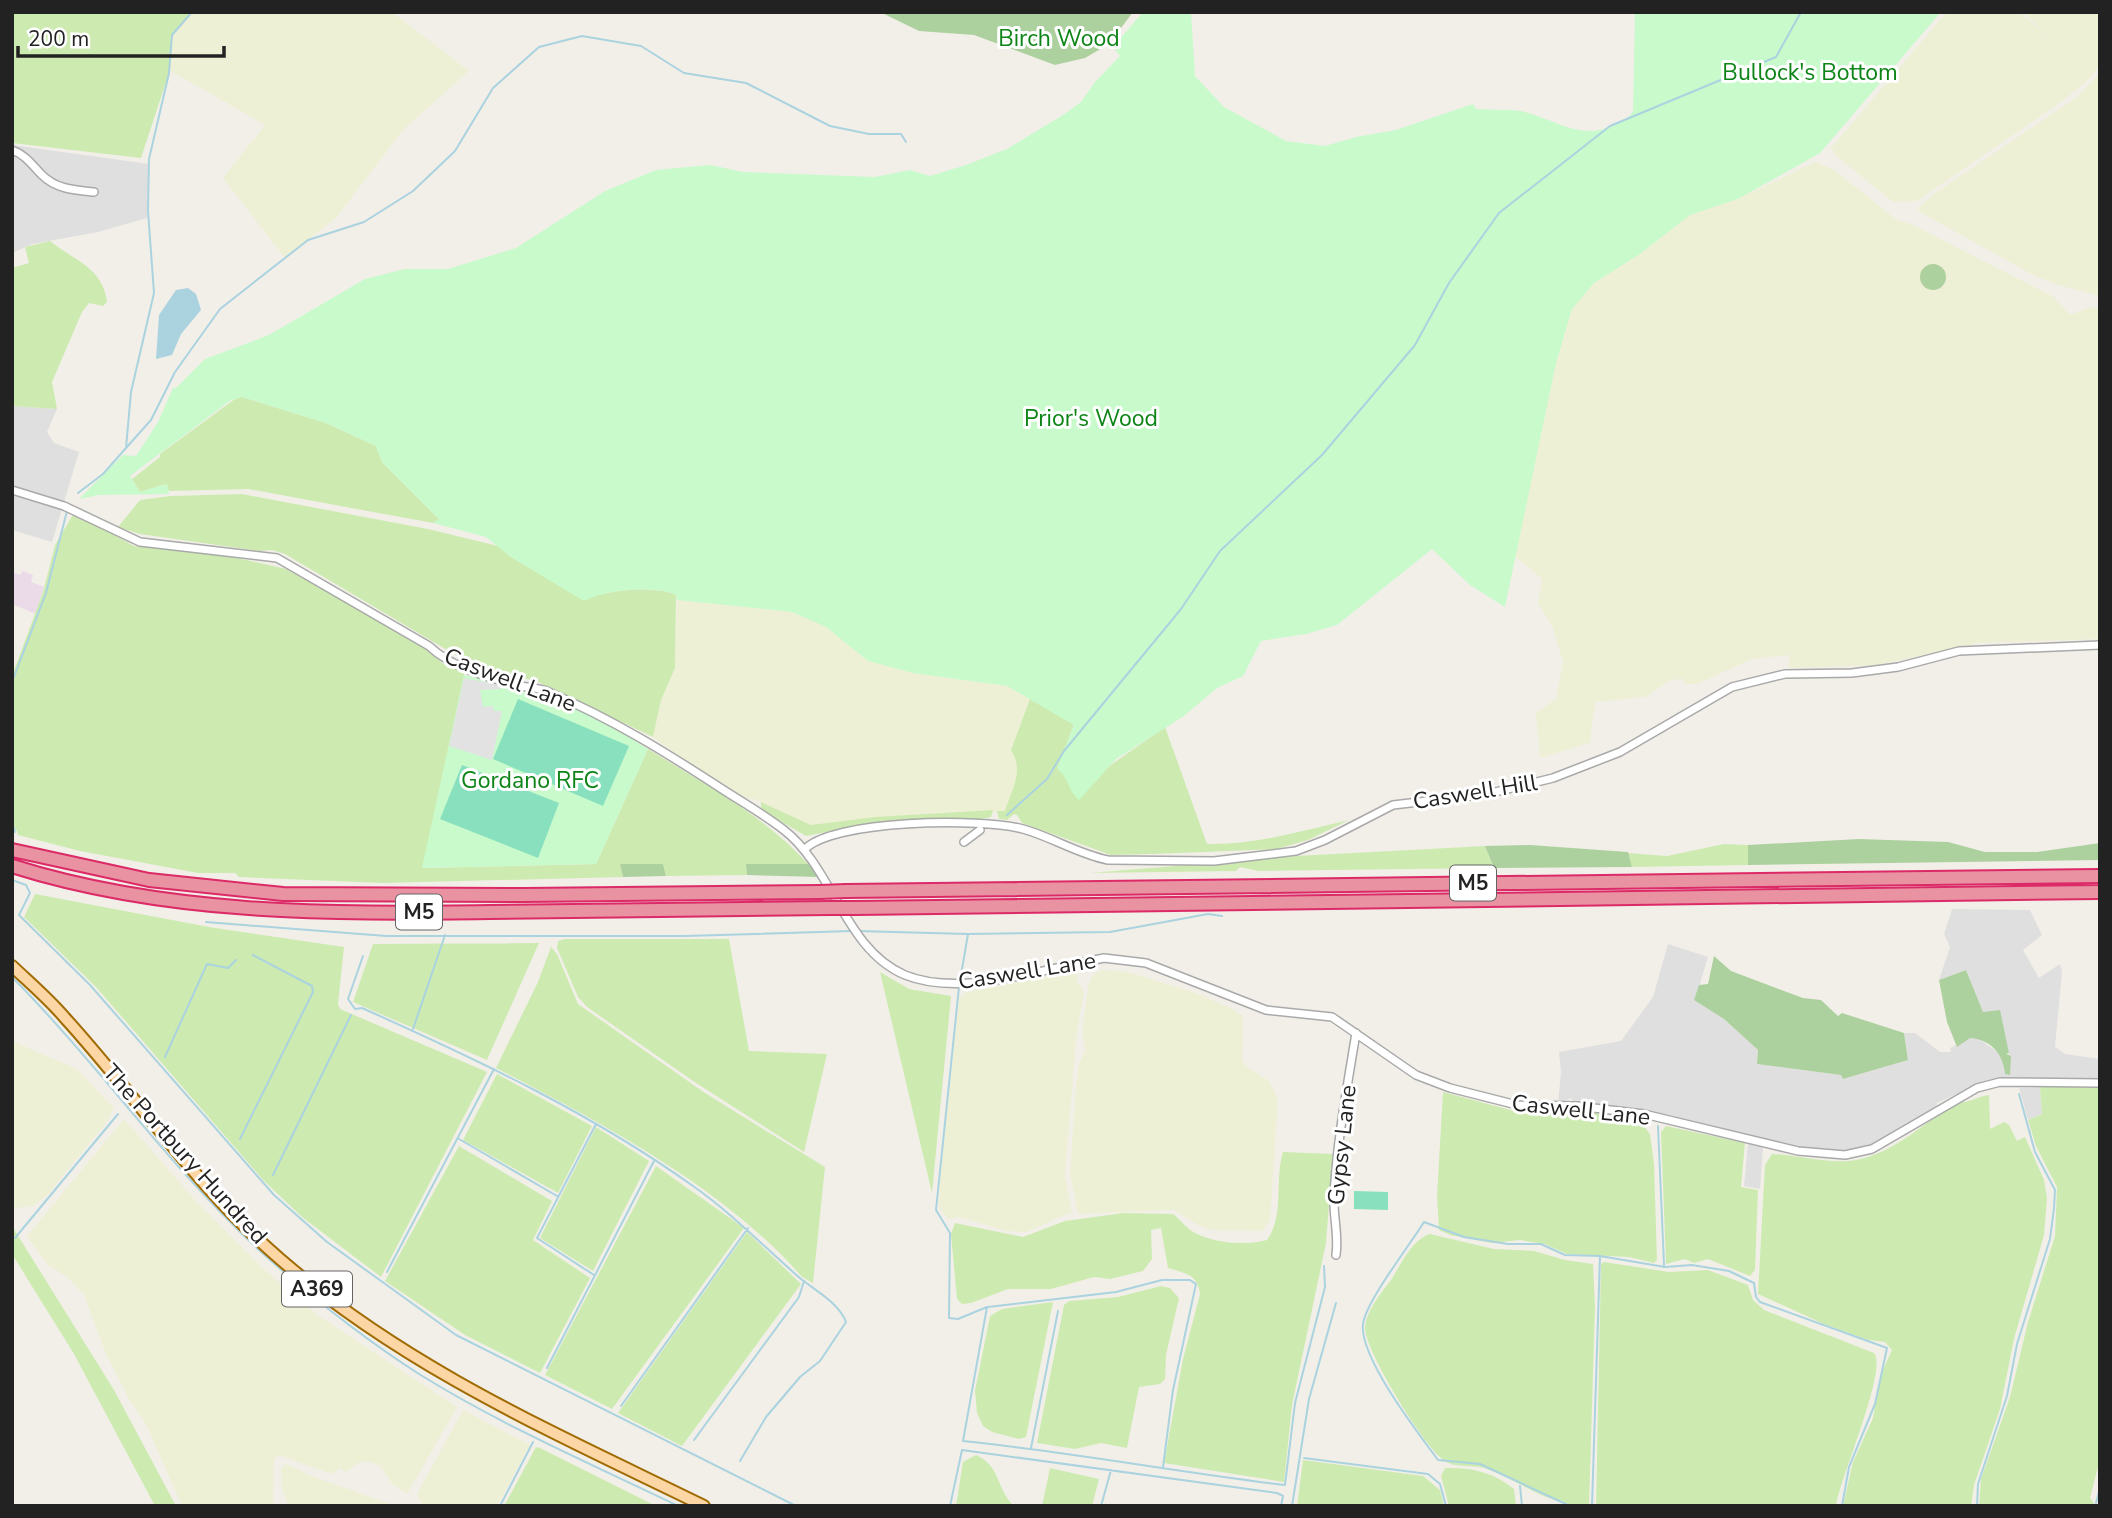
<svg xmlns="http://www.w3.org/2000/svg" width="2112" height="1518" viewBox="0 0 2112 1518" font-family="'Nunito Sans',sans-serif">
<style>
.residential{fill:#e0dfdf}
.industrial{fill:#ebdbe8}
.farmland{fill:#eef0d5}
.grass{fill:#cdebb0}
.forest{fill:#add19e}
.park{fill:#c8facc}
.pitch{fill:#88e0be}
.parking{fill:#e2e2e2}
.water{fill:#aad3df}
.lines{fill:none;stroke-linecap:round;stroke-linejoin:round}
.stream{stroke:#aad3df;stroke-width:2}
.minor-casing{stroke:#a9a9a9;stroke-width:10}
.primary-casing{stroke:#a06b00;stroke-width:14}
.motorway-casing{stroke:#dc2a67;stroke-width:16}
.minor{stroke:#fff;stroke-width:7}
.primary{stroke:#fcd6a4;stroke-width:10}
.motorway{stroke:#e892a2;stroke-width:12}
.motorway-bridge-casing{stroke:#dc2a67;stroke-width:16;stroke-linecap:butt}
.motorway-bridge{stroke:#e892a2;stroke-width:12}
.labels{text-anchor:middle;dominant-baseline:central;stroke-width:6;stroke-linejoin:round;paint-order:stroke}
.shield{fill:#fff;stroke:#646464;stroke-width:2}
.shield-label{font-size:21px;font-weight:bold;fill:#222}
.park-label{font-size:23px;fill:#0c8416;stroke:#fff}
.street-label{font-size:23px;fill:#222;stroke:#fff}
</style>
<rect width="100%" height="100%" fill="#f2efe9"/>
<path class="residential" d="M12,145l137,19 -2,54 -49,14 -66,12 -20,9z
M12,406l45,3 -10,23 7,11 25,9 -27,90 -40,-12z
M1952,909l78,1 12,25 -19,15 16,28 21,-14 2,8 -7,75 10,7 35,5v21l-99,-3 -17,4 -47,22 -1,7 -50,31 -43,12 -51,-5 -121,-33 -96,-12 -4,-5 -13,6 3,-32 -2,-20 62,-11 32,-44 15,-53 40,13 -13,43 29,19 34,31 -1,14 84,11 2,4 65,-19 -4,-27h11l25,19h11l-1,-4 20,-10 9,1 23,16 3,19 4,-21 -26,-40 -17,-43 -27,10 11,-33 -6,-13z
M2040,1087l2,27 -14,6 -9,-32z
M1748,1143l15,4 -3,42 -16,-3z"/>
<path class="industrial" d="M23,571l10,4 -2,7 13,5 -8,27 -24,-10v-32l8,3z"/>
<path class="farmland" d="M192,12h200l77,59 -67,60 -65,86 -52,41 -62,-80 42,-53 -96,-55 3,-35z
M1947,12h73l36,33 -33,-33h77v53l-13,16 -30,24 -140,96 -24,1 -58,-47 -4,-7z
M2100,73v223l-42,-11 -27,-11 -111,-62 -2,-3 14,-14 145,-98z
M1815,162l18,7 64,51 14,4 143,73 16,18 21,-8 9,2v330l-122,4 -100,22 -89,3v-13l-37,4 -55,25h-11l-3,-5 -13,1 -24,17 -51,5 -5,41 -50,15 -4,-45 20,-14 7,-37 -10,-34 -15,-25 4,-24 -27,-23 41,-193 16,-54 22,-26 46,-29 50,-39 50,-17z
M677,600l115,12 34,15 42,34 45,12 94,13 23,13 -19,51 5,8 2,17 -13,37 -72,1 -122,12 -57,-26 -13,-1 -37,-23 -51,-38 8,-37 14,-32z
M1077,970v11l7,11 -8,48 -11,137 7,35 -46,20 -20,-1 -47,-14 -11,2 -9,-12 1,-29 19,-180 8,-6z
M1102,970l26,2 65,20 38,16 12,8 -1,44 4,6 23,15 9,18 -8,122 -8,10 -50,-1 -14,-5 -24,-15 -96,4 -8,-40 6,-89 3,-22 6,-12 -3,-21 7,-47 4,-8z
M12,1041l65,28 37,39 -8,15 -57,70 -15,13 -18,2 -4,-1z
M124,1119l71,81 70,70 54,46 138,91 -50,87 -14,-9 -12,-18 -10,-5h-11l-15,10 -4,-4 -9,6 -54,-19 -4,6 -1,45h-91l-35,-80 -18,-27 -23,-45 -22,-59 -17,-18 -20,-13 -20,-28z
M463,1410l67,35 -33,61h-74l-6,-12z
M286,1464l28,13 82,29h-108l-6,-18 -1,-19z"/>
<path class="grass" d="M12,12h180l-20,23 -3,38 -28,85 -129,-15z
M50,241c23,19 53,26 57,61l-4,4 -14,-3 -7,9 -30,70 5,27 -45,-3v-138l17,-5 -4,-16z
M239,396l87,27 50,23 6,16 57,57 -6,4 -185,-34 -79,2 -3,-7 -26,8 -8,-13 28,-22v-3z
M242,494l186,35 70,17 13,11 73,43c21,-10 70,-15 92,-5l-1,73 -14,32 -8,37 -115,-55 -69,-19 -184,-109 -13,-4 -12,1 -120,-17 -22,-7 22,-27 30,-4z
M74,513l60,33 81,7 71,16 139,77 17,17 23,8 -42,197 173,-4 52,-115c56,35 116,66 160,115h-62l1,11 -81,1 -3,-12h-43l3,13 -240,6 -144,-6 -4,-4h-37l-118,-22 -62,-16 -2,-6 -4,2v-155l31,-84 12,-47z
M1030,699l44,25 -16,44c11,11 12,20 21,31l26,-30 60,-42 42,117c49,1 94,-13 142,-24l-41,20 -32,9 -123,5 -42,1 -89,-32 -5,-8 -3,-1 -7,6 -8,-1 -2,-8h8c6,-21 20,-39 6,-61z
M761,802l50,23 64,-8 118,-7 -2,7 -10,2 -117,6 -58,11 -45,-26z
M1724,844l24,1v20l-116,2 -4,-14 39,3z
M1485,846l9,22 -235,3 -19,-4 -4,4 -146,2 206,-17z
M35,894l174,33 135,20 -6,57 2,5 147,63 -106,205 -79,-60 -38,-36 -168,-194 -72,-70z
M565,939h164l20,112 78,3 -23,98 -111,-71 -106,-74 -9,-10 -21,-49 1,-7z
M539,943l-52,117 -134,-58 20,-58z
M551,947l6,7 21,50 127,89 120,74 -12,116 -11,-6c-76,-88 -203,-156 -306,-209l42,-86z
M880,972l29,17 42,7 -19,197z
M497,1074l95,52 -34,67 -95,-53z
M2100,1086v373l-10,39 6,8h-117l2,-27 29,-82 18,-75 27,-86 2,-49 -21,-41 -8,-26 14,-6 -2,-27z
M1443,1092l75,20 78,1 48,13 6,8 4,30 3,96 -3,3 -25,-6 -62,-3 -22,-10 -25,-4 -28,3 -42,-8 -11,-5 -2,-34z
M1989,1095l1,34 14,-7 5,3 8,16 8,-4 19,43 3,18 -3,37 -30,104 -14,70 -26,76 -3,21h-128l10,-44 20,-44 8,-44 11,-24 -7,-8 -17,-2 -44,-16 -66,-30 7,-129 7,-11c25,1 51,9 76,7 44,-4 74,-38 110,-59 10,2 20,-6 31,-7z
M1666,1126l79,17 -4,44 17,3 -3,80 -5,6 -42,-17 -14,4 -9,-4 -19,5 -5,-132z
M596,1127l53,34 -56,110 -53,-33z
M459,1146l93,55 -19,39 57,38 -50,95 -75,-38 -80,-54z
M1283,1152l50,2 -7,89 -34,162 -8,77 -120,-19 19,-104 17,-65c-2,-20 -16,-21 -32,-26l-7,-40 -10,2 1,29 -9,12 -33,8 -16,-2 -43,12h-43l-37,14 -9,1 -5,-5 -6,-65 4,-11 68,14 42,-16 59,-8 49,1c8,6 13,14 22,19 19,10 51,13 72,7 18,-25 7,-59 16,-88z
M656,1166l88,62 -132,181 -67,-34z
M12,1226l102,164 62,116h-21l-81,-152 -62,-100z
M747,1232l54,52 -119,162 -64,-33z
M1430,1234l64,15 40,2 31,9 28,4 2,42 -6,200c-39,0 -65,-22 -99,-36 -13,-6 -30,-2 -42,-7 -20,-8 -84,-114 -83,-135 1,-18 18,-37 28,-51 9,-15 20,-38 37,-43z
M1604,1262l65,10 39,-2 40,15 5,15 11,10 110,43c14,16 -34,125 -38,153h-240l5,-242z
M1161,1286l9,2 9,10 -13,57 -1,24 -5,5 -21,3 -12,61 -26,-5 -26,6 -38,-6 27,-138 5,-4 49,-4z
M1053,1302l-27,135 -7,2 -27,-7 -9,-6 -6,-13 -2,-22 15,-75 12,-7z
M536,1447l4,1 116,58h-152z
M976,1455c25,11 20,34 38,51h-58l7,-44z
M1303,1460l120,16 17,14 4,16h-147z
M1050,1468l49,11 -7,27h-50z
M1445,1468c25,-1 49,4 69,21l2,17h-67l-8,-30z"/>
<path class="forest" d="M880,12h253l-24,32 -24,14 -30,7 -81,-30 -55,-4z
M1920 277a13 13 0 1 1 26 0a13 13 0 1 1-26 0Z
M1859,839l89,3 37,10h52l63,-9v17l-352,5v-20z
M1530,845l98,7 4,15 -138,1 -9,-22z
M620,864h43l3,12 -43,1z
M746,864h62l11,13 -72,-2z
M1714,956l17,15 72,27 18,2 17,16 4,-3 62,20 4,27 -65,19 -2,-4 -84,-11 1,-14 -34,-31 -30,-19 5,-15 9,-1z
M1966,970l17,42 17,-2 9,43 -3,1 5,2 -1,19 -5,-1c-2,-20 -13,-34 -35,-36l-13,9 -10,-25 -8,-42z"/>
<path class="park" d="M1143,12h48l4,64 29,31 62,34 39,5 31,-9 40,-7 77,-26 3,5c15,1 30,0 45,2 32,7 61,32 95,13 7,-3 13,-6 17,-13l2,-99h306l-121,141 -80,45 -50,17 -50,39 -46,29 -22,26 -16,54 -51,244 -35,-22 -38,-36 -95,76 -31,9 -45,7 -18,35 -26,12 -33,28 -68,43 -37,41c-12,-11 -8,-19 -22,-32l17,-43 -67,-39 -94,-13 -45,-12 -42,-34 -34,-15 -115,-12 -1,-5c-22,-10 -71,-5 -92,6l-73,-44 -25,-20 -53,-14 6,-4 -57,-57 -6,-16 -50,-23 -84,-26 -11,3 -101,76 10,16 27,-8 2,10 -70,1 -20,4 44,-44 13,1 22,-34 15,-34h3l29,-29 64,-24 96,-56 40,-10h43l68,-21 89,-57 51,-21 54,-5 33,7 132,5 35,-7 20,6 36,-11 41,-16 56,-34 18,-13 14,-20 25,-26 -7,-9z
M464,675c49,10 99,23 143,47 14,8 27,19 41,27l-52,115 -174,4z"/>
<path class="pitch" d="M518,699l111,47 -26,60 -110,-47z
M462,765l97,38 -21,55 -98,-39z
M1354,1191l34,1v18l-34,-1z"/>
<path class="parking" d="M464,678l37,7 -1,4 -20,1 3,17 10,-1 1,5h8l-10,49 -43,-14z"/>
<path class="water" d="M188,288l8,6 5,16 -20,24 -9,21 -16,4 3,-44 17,-25z"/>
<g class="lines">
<path class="stream" d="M126,448l25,-28 24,-48 45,-63 88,-69 56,-18 49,-31 42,-40 38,-63 46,-41 43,-11 59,10 43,27 62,10 84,43 39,8h32l5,8
M78,493l25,-19 23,-26 5,-56 23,-99 -6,-82 1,-52 20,-86 3,-38 20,-23
M12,682l34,-89 21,-82
M1007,815l40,-36 17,-28 117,-142 39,-58 102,-96 93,-110 34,-62 50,-70 111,-87 166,-69 25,-45
M12,822l3,10
M12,880l14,5 4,8 -11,22 71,70 184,210 53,47 129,93 340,171
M206,922l180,14h299l167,-5
M857,931l111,3 142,-2 98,-18 14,2
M363,956l-15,43 7,10 7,-1c114,51 229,105 331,178 40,28 72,62 108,93 15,12 38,24 45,43l-26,39 -20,16 -34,40 -26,44
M12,977c87,88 158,191 248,274 50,45 103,87 159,123 82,51 172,90 259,132
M960,981l8,-47
M959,987l-23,223 14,23 -1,85 9,1 29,-12 -24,134c108,11 214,31 322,44l10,-82 30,-116 -1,-21
M413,1029l32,-94
M165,1057l42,-93 21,4 8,-8
M1658,1126l6,139
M240,1139l73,-147 -1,-6 -59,-31
M459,1139l98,57
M273,1175l78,-160
M15,1238l103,-124
M387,1272l107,-203
M594,1275l-57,-37 59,-114
M988,1307l128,-15 46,-12h28l6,4 -23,106 -10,77
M547,1368l107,-207
M621,1406l127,-178
M694,1440l105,-143 5,-16
M1031,1448l27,-137
M1304,1458l124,16 12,10 6,22
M1520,1486l2,20
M2096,1503l4,-15
M500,1506l33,-64
M950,1506l12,-56 315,43 6,3 -2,10
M1101,1506l10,-36
M1292,1506l17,-107 27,-96
M1570,1506l-90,-42 -42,-4c-20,-27 -79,-103 -75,-136 3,-23 47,-79 61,-102l40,15 44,7h33l24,11 35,1 65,11 27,-2 37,6 25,12 2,14 4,5 127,46 -12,56 -26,63 -7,39
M1592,1506l8,-250
M1977,1506l1,-22 29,-88 10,-52 33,-105 4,-31 1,-18 -20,-38 -16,-58"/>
<defs>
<path id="minor" d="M12,150c14,5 20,15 30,25 14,14 32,15 52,17
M12,490l52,16 76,36 137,16 152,88c23,22 61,32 91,40 11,2 21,2 31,7 61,26 116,60 171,96 20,13 43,26 62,41 49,38 61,120 121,145 56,23 141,-7 199,-17l42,5 120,47 66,7 84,58 34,13 67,17 60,1 67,8 154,37 47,4 27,-6 105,-61 23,-6 100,1
M964,842l16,-12
M804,850c28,-31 178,-32 219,-21 29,8 55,25 85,31l106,1 82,-10 29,-11 68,-35 94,-11 66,-16 67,-26 112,-65 53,-13 67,-1 46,-6 61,-16 141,-6
M1336,1255c3,-20 -3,-38 -2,-59 3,-55 13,-108 22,-163"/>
<path id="primary" d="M12,966c18,17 37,33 53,52 72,79 133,171 215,241 127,110 275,174 424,247"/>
<path id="motorway" d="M12,850l137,30 134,14 241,1 296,-3
M12,866c155,49 318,48 478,46 113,-1 227,-3 340,-4
M846,891l1254,-15
M855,908l1245,-16"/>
</defs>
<use href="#minor" class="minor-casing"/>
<use href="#primary" class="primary-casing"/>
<use href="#motorway" class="motorway-casing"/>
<use href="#minor" class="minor"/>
<use href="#primary" class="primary"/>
<use href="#motorway" class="motorway"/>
<defs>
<path id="motorway-bridge" d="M820,892l26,-1
M830,908h25"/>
</defs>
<use href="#motorway-bridge" class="motorway-bridge-casing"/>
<use href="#motorway-bridge" class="motorway-bridge"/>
</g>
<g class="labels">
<g class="shield">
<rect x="1450" y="865.5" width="46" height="35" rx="5"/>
<rect x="396" y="894.5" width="46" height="35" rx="5"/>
<rect x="282" y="1271.5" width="70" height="35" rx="5"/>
</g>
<g class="shield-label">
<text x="1473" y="883">M5</text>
<text x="419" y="912">M5</text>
<text x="317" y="1289">A369</text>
</g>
<g class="park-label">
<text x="1059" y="38">Birch Wood</text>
<text x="1810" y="72">Bullock's Bottom</text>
<text x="1091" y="418">Prior's Wood</text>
<text x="530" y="780">Gordano RFC</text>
</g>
<g class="street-label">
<text transform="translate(510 680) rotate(21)">Caswell Lane</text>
<text transform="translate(1475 792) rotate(-9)">Caswell Hill</text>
<text transform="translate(1027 971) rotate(-9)">Caswell Lane</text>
<text transform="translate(1581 1110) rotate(6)">Caswell Lane</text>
<text transform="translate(1342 1145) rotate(-84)">Gypsy Lane</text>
<text transform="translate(185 1154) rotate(48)">The Portbury Hundred</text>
</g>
</g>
<rect width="2112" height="1518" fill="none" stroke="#222222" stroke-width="28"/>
<path d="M18 46v10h206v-10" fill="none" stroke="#222222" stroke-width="3.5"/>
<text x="28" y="46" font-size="21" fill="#222222" stroke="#ffffff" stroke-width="5" paint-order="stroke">200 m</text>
</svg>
